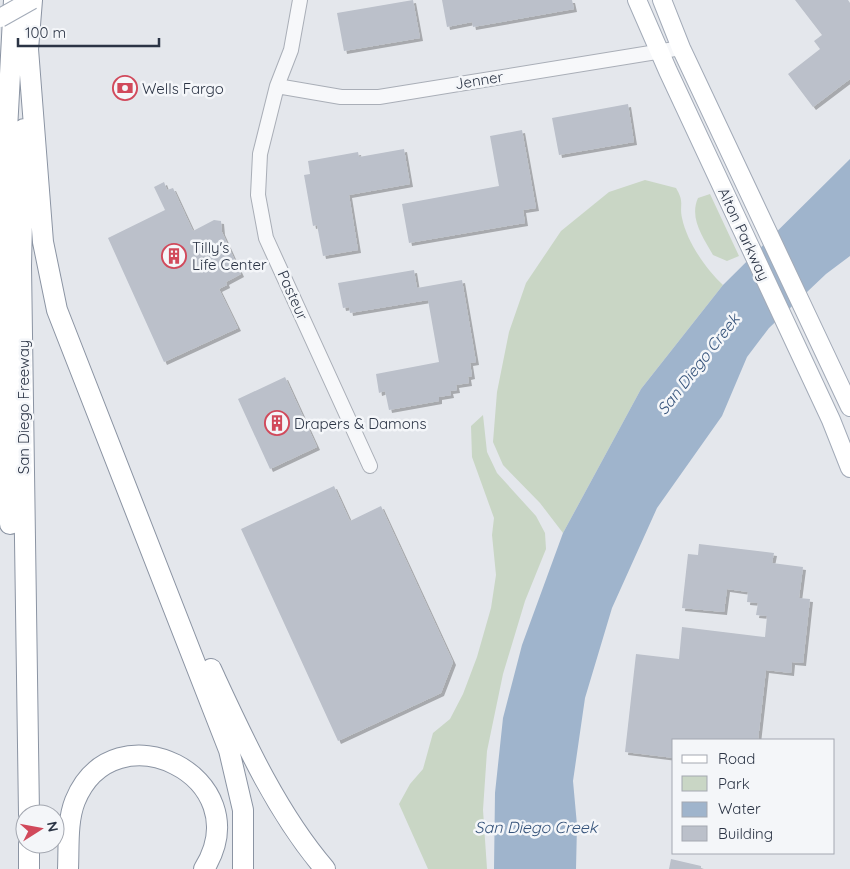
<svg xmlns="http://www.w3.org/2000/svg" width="850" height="869" viewBox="0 0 850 869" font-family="Quicksand,sans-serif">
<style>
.green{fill:#c9d6c5}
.water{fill:#9fb4cc}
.building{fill:#bbc0ca;filter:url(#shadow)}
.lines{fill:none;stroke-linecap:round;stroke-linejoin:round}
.minor-casing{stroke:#a9aeb7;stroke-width:16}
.major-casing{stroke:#a3abb8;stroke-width:20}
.highway-casing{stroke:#8b94a3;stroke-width:22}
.minor{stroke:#f7f8fa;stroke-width:14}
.major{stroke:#fff;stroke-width:18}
.highway{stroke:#fff;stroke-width:20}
.major-bridge-casing{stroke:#a3abb8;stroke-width:20;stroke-linecap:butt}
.major-bridge{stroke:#fff;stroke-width:18}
.labels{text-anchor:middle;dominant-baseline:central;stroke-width:5;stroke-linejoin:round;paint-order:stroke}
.street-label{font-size:15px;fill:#2b3445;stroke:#f4f6f9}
.poi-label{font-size:15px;fill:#2b3445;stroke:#f4f6f9;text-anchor:start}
.water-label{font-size:16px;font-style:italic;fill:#34527a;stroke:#f4f6f9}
</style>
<defs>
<filter id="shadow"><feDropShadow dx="3" dy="3" stdDeviation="0" flood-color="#0004"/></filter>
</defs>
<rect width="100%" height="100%" fill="#e4e7ec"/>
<path class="green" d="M645,180l31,8c9,15 3,16 6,30 5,24 24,51 41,67l-82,104 -78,144 -23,-30 -37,-38 -10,-23 4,-50 12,-60 17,-49 35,-52 48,-39z
M710,194l29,62 -12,5 -14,-6c-10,-18 -24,-37 -15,-57z
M483,415l4,37 10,21 39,43 9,17 1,16 -21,52 -22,73 -16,77 -4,59 4,59h-59l-29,-65 11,-20 13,-15 10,-36 17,-14 13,-25 14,-37 14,-49 5,-33 -4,-40 2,-17 -22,-61 -1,-31z"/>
<path class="water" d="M850,159v97l-24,18 -57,54 -22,29 -25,59 -65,92 -45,100 -27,90 -12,83 4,44 -1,44h-82l1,-76 8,-75 19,-73 41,-112 78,-144 82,-104z"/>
<path class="building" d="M413,0l7,38 -76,13 -7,-38z
M442,0h130l2,9 -101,18 -1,-5 -25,5z
M795,0h53l2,3v76l-37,28 -25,-33 32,-25 -6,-8 8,-6z
M628,104l6,38 -75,13 -7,-37z
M522,130l14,78 -13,2 2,13 -116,20 -7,-39 97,-18 -9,-50z
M404,149l6,35 -61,11 9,55 -35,6 -6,-31 -4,1 -9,-51 6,-1 -2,-13 50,-9 1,5z
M164,182l3,8 6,-2 20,43 21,-11 7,1 1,11 19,42 -15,8 1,3 -8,4 19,39 -74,34 -56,-124 57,-28 -11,-23z
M414,270l3,18 45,-8 14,82 -6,1 2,13 -4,1 1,6 -13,2 1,5 -7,1 1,4 -12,2v4l-50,9 -4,-19 -6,2 -3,-19 63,-12 -11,-62 -78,13 -1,-6 -6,1 -5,-25z
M285,377l32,70 -47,22 -32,-70z
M334,486l16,35 31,-15 72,156 -12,31 -103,48 -97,-212z
M699,544l75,9 -2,10 31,4 -4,31 11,1 -7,64 -11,-1 -1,11 -25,-3 -8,70h-84v18l-49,-6 11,-98 43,5 3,-32 83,10 2,-21 -11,-1 2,-12 -11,-1 1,-10 -21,-3 -3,23 -42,-4 6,-54 10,1z
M671,859l30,7v3h-32z"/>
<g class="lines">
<defs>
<path id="minor" d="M300,0l-9,50 -14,36 -17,68 -2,41 8,43 104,228
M277,86l64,11h38l302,-49"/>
<path id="major" d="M637,0l31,71 163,349 19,48
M662,0l19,48 169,359"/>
<path id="highway" d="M28,49l15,193 14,68 172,440 14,60v59
M27,62l5,-62
M24,129l-3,137 8,548
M10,524l-5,-357 9,-167
M211,669c32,69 65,143 114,200
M29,844v25
M68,869c1,-22 -1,-48 7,-68 39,-96 186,-24 129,68"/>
</defs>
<use href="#minor" class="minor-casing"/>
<use href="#major" class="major-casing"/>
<use href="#highway" class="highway-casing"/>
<use href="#minor" class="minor"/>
<use href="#major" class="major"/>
<use href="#highway" class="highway"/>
<defs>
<path id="major-bridge" d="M0,18l32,-18"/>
</defs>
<use href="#major-bridge" class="major-bridge-casing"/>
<use href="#major-bridge" class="major-bridge"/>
</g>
<defs>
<symbol id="bank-ring" viewBox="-11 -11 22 22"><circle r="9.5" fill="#f4f6f9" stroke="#d1495b" stroke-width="1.5"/><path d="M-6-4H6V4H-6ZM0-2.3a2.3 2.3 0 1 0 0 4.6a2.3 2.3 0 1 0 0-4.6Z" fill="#d1495b"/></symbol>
<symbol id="building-ring" viewBox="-11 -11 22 22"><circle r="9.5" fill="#f4f6f9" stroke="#d1495b" stroke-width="1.5"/><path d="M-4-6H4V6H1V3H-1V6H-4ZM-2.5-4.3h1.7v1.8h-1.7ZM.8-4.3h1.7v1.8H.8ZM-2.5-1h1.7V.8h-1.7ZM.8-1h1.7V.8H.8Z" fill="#d1495b"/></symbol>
</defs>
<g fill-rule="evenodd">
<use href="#bank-ring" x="111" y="74" width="28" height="28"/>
<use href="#building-ring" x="160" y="242" width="28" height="28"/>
<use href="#building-ring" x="263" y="409" width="28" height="28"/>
</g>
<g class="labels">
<g class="street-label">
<text transform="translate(479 80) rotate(-9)">Jenner</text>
<text transform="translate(744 234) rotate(65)">Alton Parkway</text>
<text transform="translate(293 295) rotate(66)">Pasteur</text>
<text transform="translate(23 407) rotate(-90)">San Diego Freeway</text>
</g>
<g class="poi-label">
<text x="142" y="88">Wells Fargo</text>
<text x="192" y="247">Tilly's<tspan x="192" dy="17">Life Center</tspan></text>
<text x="294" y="423">Drapers &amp; Damons</text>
</g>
<g class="water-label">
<text transform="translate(698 364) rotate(-52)">San Diego Creek</text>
<text x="536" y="827">San Diego Creek</text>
</g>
</g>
<rect x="672" y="739" width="162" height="115" fill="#f4f6f9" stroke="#a4a8b1"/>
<rect x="682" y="755" width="25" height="8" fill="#ffffff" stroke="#a4a8b1"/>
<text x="718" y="764" font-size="15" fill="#2b3445">Road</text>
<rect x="682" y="776" width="25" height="15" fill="#c9d6c5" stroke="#a4a8b1"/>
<text x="718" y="789" font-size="15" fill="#2b3445">Park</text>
<rect x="682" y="802" width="25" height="15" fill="#9fb4cc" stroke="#a4a8b1"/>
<text x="718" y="814" font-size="15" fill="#2b3445">Water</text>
<rect x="682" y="826" width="25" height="15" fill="#bbc0ca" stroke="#a4a8b1"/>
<text x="718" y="839" font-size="15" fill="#2b3445">Building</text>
<g transform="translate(40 829) rotate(79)"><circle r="24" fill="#f4f6f9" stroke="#a4a8b1"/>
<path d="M0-4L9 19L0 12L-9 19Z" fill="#d1495b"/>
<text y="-8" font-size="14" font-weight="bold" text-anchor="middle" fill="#2b3445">N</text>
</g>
<path d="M18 38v8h141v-8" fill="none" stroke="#2b3445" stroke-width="2.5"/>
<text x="25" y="38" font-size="15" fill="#2b3445" stroke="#f4f6f9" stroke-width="4" paint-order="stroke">100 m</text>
</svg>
